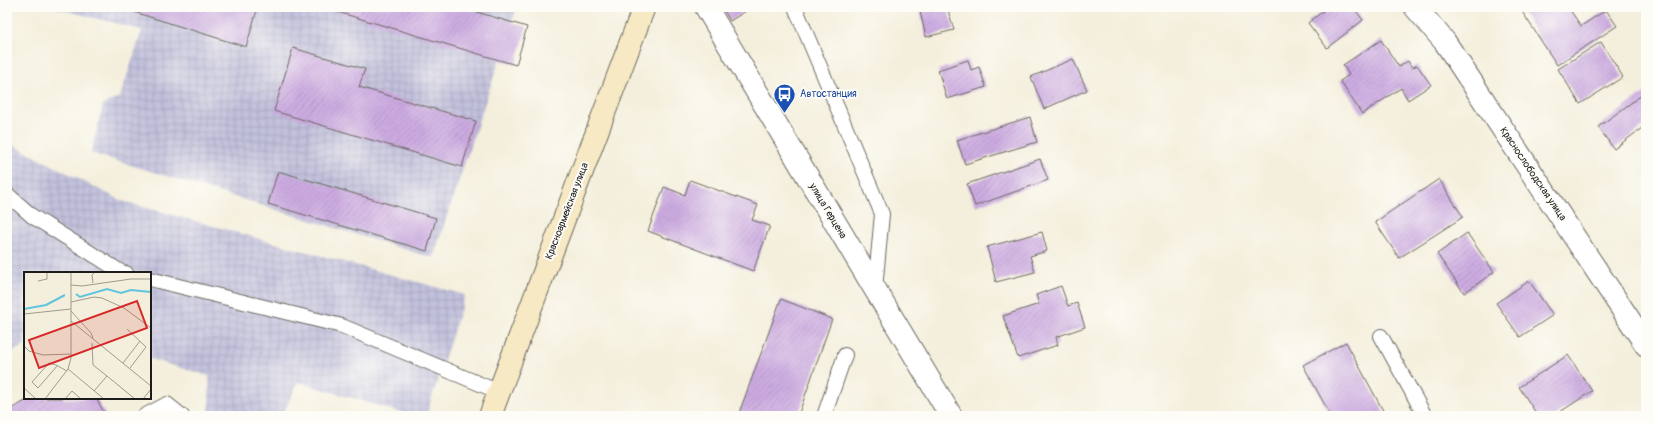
<svg xmlns="http://www.w3.org/2000/svg" width="1653" height="423" viewBox="0 0 1653 423" font-family="Pangolin,sans-serif">
<style>
.industrial{fill:url(#industrial-grid)}
.building{fill:url(#building-hatch)}
.lines{fill:none;stroke-linecap:round;stroke-linejoin:round}
.lane-casing{stroke:#68665f;stroke-width:16}
.street-casing{stroke:#68665f;stroke-width:24}
.secondary-casing{stroke:#68665f;stroke-width:24}
.lane{stroke:#fff;stroke-width:14}
.street{stroke:#fff;stroke-width:22}
.secondary{stroke:#f7e9c3;stroke-width:22}
.labels{text-anchor:middle;dominant-baseline:central;stroke-width:4;stroke-linejoin:round;paint-order:stroke}
.transit-label{font-size:10px;fill:#164399;stroke:#fdfcf7;text-anchor:start}
.street-label{font-size:10px;fill:#1c1c1c;stroke:#fdfcf7}
.inset-river{fill:none;stroke:#5fc4dd;stroke-width:2}
.inset-road{fill:none;stroke:#9e9b8f;stroke-width:1}
.view{fill:#d62828;fill-opacity:0.15;stroke:#d62828;stroke-width:2}
.inset-edge{fill:none;stroke:#1c1c1c;stroke-width:2}
</style>
<defs>
<pattern id="industrial-grid" width="8" height="8" patternUnits="userSpaceOnUse"><rect width="8" height="8" fill="#c2c1dc"/><path d="M0 4h8M4 0v8" fill="none" stroke="#a6a5bc"/></pattern>
<pattern id="building-hatch" width="6" height="6" patternUnits="userSpaceOnUse"><rect width="6" height="6" fill="#ccabe1"/><path d="M-1 1l2-2M0 6l6-6M5 7l2-2" fill="none" stroke="#af93c0"/></pattern>
</defs>
<rect width="100%" height="100%" fill="#fdfcf7"/>
<filter id="ink" filterUnits="userSpaceOnUse"><feTurbulence type="fractalNoise" baseFrequency=".025" numOctaves="2"/><feDisplacementMap in="SourceGraphic" scale="8" xChannelSelector="R" yChannelSelector="G"/><feConvolveMatrix kernelMatrix="1 2 1 2 8 2 1 2 1" color-interpolation-filters="sRGB"/></filter>
<filter id="wash" filterUnits="userSpaceOnUse"><feTurbulence type="fractalNoise" baseFrequency=".012" numOctaves="4" result="noise"/><feDisplacementMap in="SourceGraphic" scale="16" xChannelSelector="R" yChannelSelector="G"/><feGaussianBlur stdDeviation="0.9" result="paint"/><feColorMatrix in="noise" values="0 0 0 0 0 0 0 0 0 0 0 0 0 0 0 0 0 1.4 0 .05"/><feComposite in="paint" operator="in"/></filter>
<g filter="url(#wash)">
<rect width="100%" height="100%" fill="#f4efdc"/>
<path class="industrial" d="M51,7h466l-84,251 -342,-105 12,-48 17,-8 22,-67z
M7,142l115,59 343,94 -39,121h-13l-115,-34 -16,34h-73v-40l-59,-17v-86h-125v72l-18,10z"/>
<g id="blocks">
<path class="building" d="M118,7h140l-12,40z
M321,7h139l67,20 -11,38z
M722,7h30l-22,14z
M919,7h40l-11,3 6,20 -28,7z
M1328,7h25l10,13 -36,28 -19,-25z
M1519,7h49l13,19 25,-16 11,16 -60,39z
M1381,40l18,27 9,-6 4,7 5,-3 14,20 -23,15 -7,-12 -39,26 -22,-33 9,-6 -6,-10z
M1601,42l22,35 -43,27 -22,-35z
M293,48l72,21 -6,18 117,34 -14,46 -188,-56z
M1073,59l14,31 -43,19 -13,-32z
M968,60l3,10 8,-3 7,20 -39,12 -9,-29z
M1646,92v33l-32,24 -16,-22z
M1030,117l7,25 -72,22 -8,-24z
M1040,159l8,21 -73,26 -8,-22z
M278,171l158,47 -9,33 -159,-47z
M1439,179l24,38 -64,41 -24,-36z
M690,180l68,25 -6,15 18,6 -17,45 -105,-40 16,-44 21,8z
M1042,232l5,19 -17,5 5,16 -39,10 -9,-35z
M1467,233l27,39 -30,21 -27,-39z
M1529,281l24,34 -33,22 -24,-34z
M1061,286l7,20 9,-3 8,24 -29,10 2,8 -40,13 -15,-42 36,-12 -3,-9z
M781,299l51,20 -34,97h-60z
M1346,342l40,74h-55l-28,-51z
M1568,355l24,36 -38,25h-16l-19,-29z
M31,398h65l10,18h-99v-5z"/>
</g>
</g>
<g filter="url(#ink)">
<use href="#blocks" fill-opacity="0" stroke="#68665f" stroke-width="1"/>
<g class="lines">
<defs>
<path id="lane" d="M795,7l87,207 -7,75
M7,194l25,22 89,56 5,1
M150,279l192,47 157,66
M1381,336l44,80
M144,416l23,-12 15,12
M824,416l21,-61"/>
<path id="street" d="M706,7l245,409
M1415,7l30,35 201,303"/>
<path id="secondary" d="M490,416l154,-409"/>
</defs>
<use href="#lane" class="lane-casing"/>
<use href="#street" class="street-casing"/>
<use href="#secondary" class="secondary-casing"/>
<use href="#lane" class="lane"/>
<use href="#street" class="street"/>
<use href="#secondary" class="secondary"/>
</g>
</g>
<defs>
<symbol id="bus-pin" viewBox="-11 -11 22 30"><path d="M0 17L-7.5 6A9.5 9.5 0 1 1 7.5 6Z" fill="#1a4fb4" stroke="#fdfcf7"/><path d="M-5-6H5V4H4V6H2V4H-2V6H-4V4H-5ZM-3.5-4V0h7V-4ZM-3.5 1.2v1.5H-2V1.2ZM2 1.2v1.5H3.5V1.2Z" fill="#fff"/></symbol>
</defs>
<g fill-rule="evenodd">
<use href="#bus-pin" x="772" y="82" width="25" height="34"/>
</g>
<g class="labels">
<g class="transit-label">
<text x="800" y="94">Автостанция</text>
</g>
<g class="street-label">
<text transform="translate(1533 174) rotate(56)">Краснослободская улица</text>
<text transform="translate(567 211) rotate(-69)">Красноармейская улица</text>
<text transform="translate(828 211) rotate(59)">улица Герцена</text>
</g>
</g>
<g transform="translate(24 272)">
<rect width="127" height="127" fill="#f4efdc"/>
<path class="inset-river" d="M52,22l4,3 27,-8 14,4 10,-3 20,2M0,37l22,-4 19,-10"/>
<path class="inset-road" d="M14,9l9,-2v-7M69,11l-1,-8 3,-3M47,13l11,1 49,-7h20M47,30l23,-5 8,1 22,10 27,20M47,39l20,22 2,5M0,42l47,-5M47,49l80,65M103,57l19,18 -16,21M68,71l1,22 14,11M0,74l5,5 14,4 28,-1M99,91l17,-22M33,94l-19,22 -6,-6 17,-19 7,2 11,6M44,97l36,30M0,116l12,11M70,119l13,-15 28,23M21,127l23,-30 3,-11v-86M41,127l7,-8 9,8M119,127l8,-10"/>
<path class="view" d="M113,29l10,27 -108,40 -10,-28z"/>
<rect width="127" height="127" class="inset-edge"/>
</g>
<rect width="1653" height="423" fill="none" stroke="#fdfcf7" stroke-width="24"/>
</svg>
